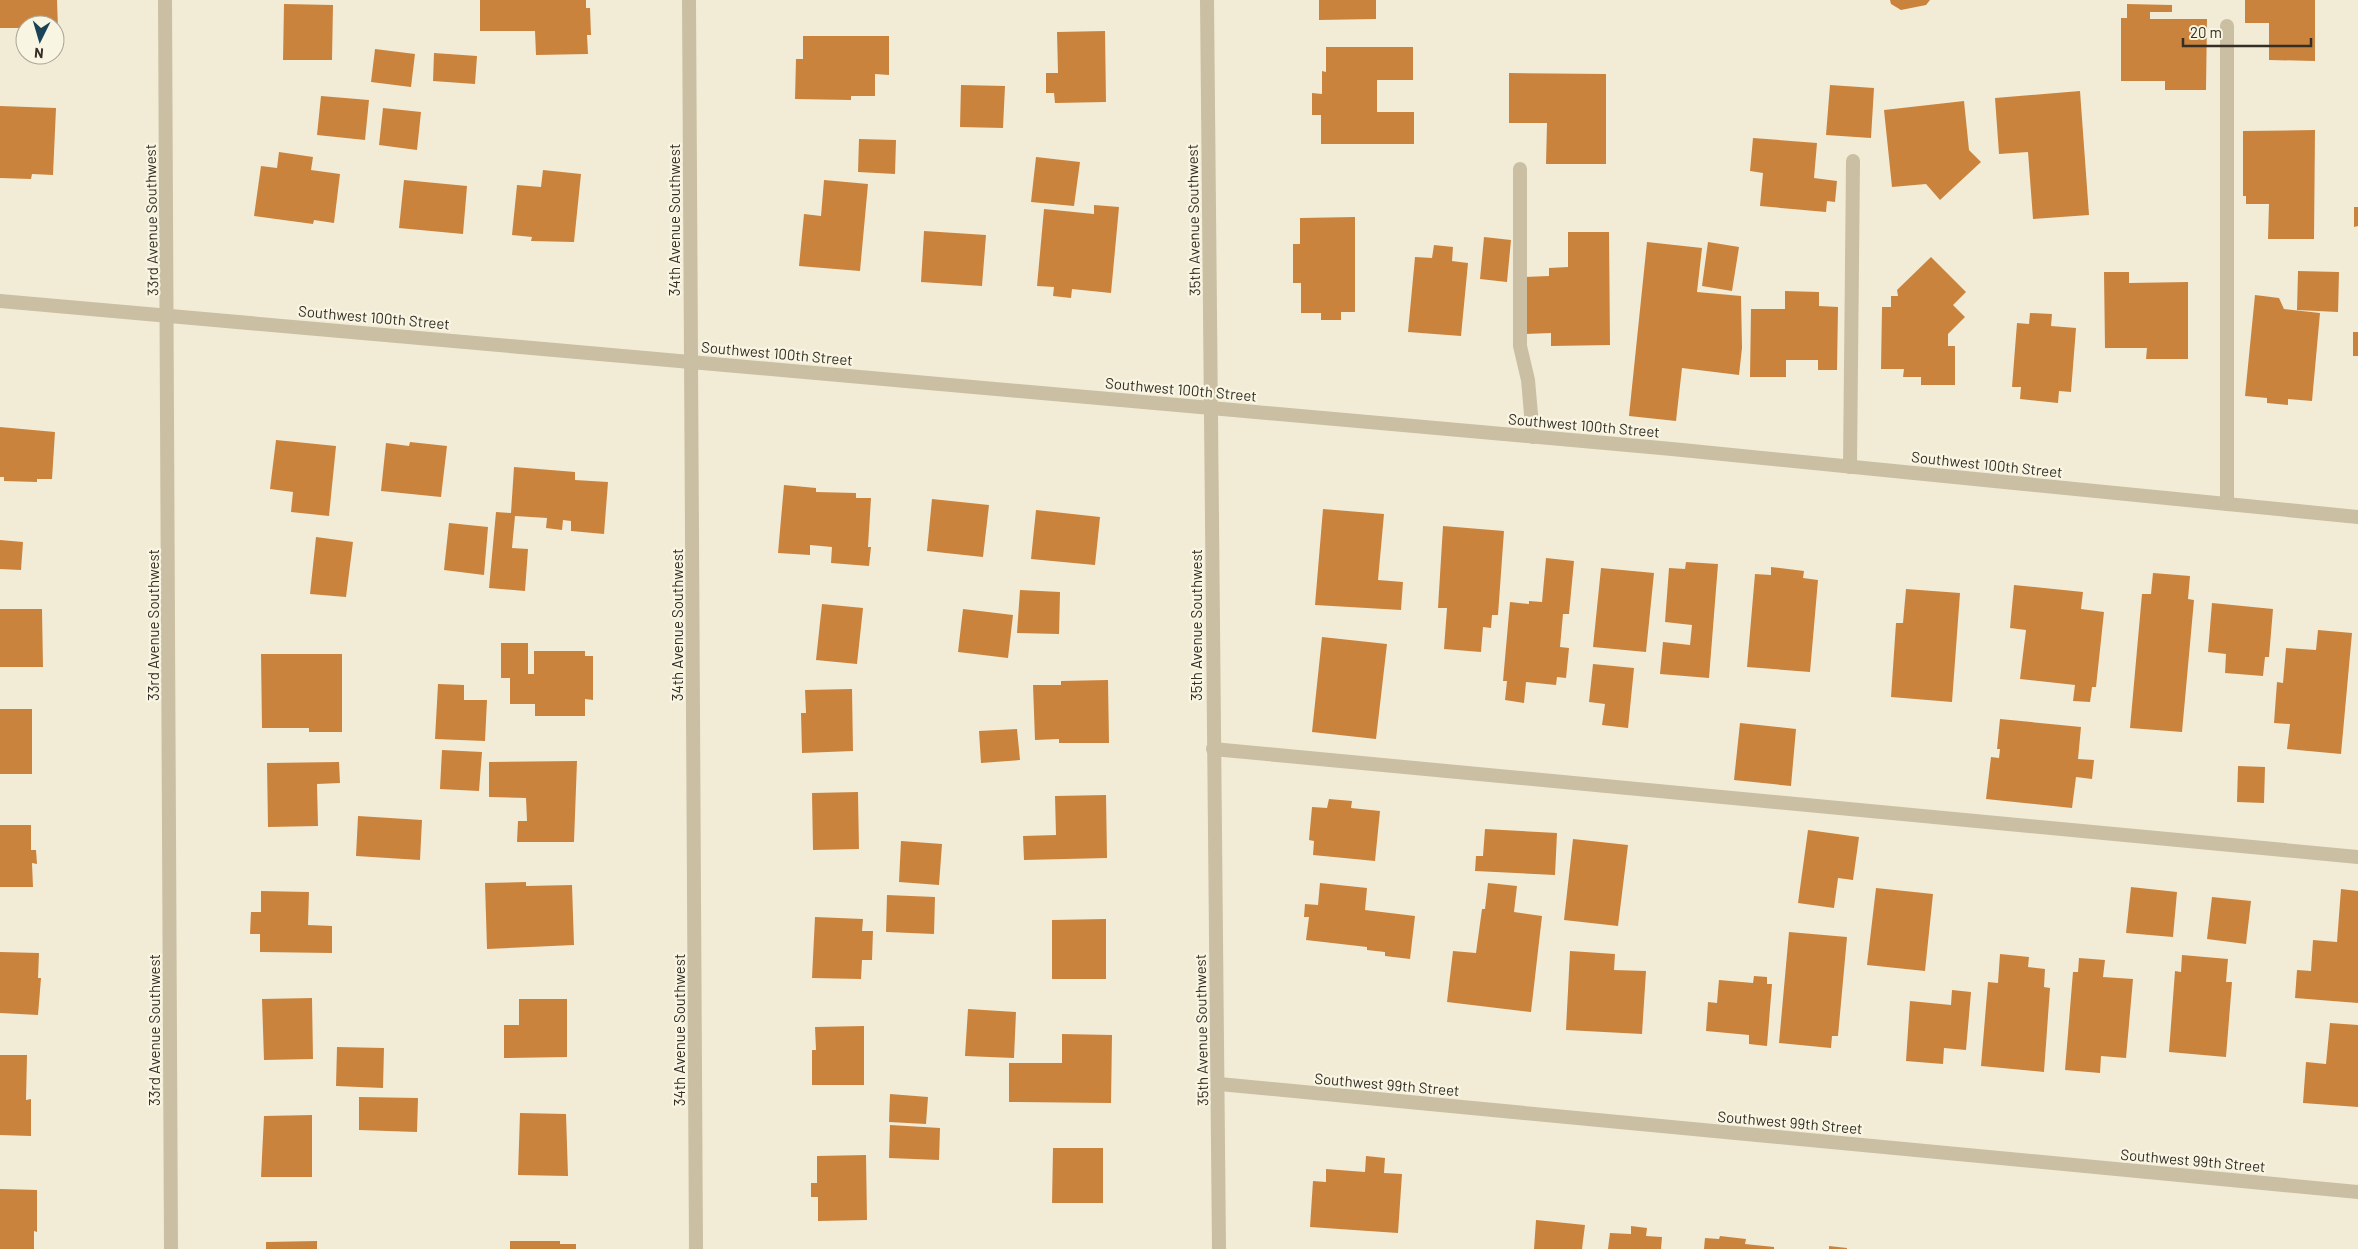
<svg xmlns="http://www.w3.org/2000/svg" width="2358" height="1249" viewBox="0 0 2358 1249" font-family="Barlow,sans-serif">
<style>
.building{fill:#ca833d}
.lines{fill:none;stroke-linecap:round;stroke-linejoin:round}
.service{stroke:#cabfa3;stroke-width:14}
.minor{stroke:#cabfa3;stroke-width:14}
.tertiary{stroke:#cabfa3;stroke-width:14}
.labels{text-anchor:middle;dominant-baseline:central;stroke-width:4.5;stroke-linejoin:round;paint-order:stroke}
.street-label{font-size:15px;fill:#342e25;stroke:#f9f5e3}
</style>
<rect width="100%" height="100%" fill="#f2ecd7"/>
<path class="building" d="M0,0h57l1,28h-3v-3h-30v3h-25z
M480,0h106v8h4l1,27h-4l1,19 -52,1 -1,-24h-55z
M1319,0h57v19l-57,1z
M1890,0h40l-4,5 -25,5 -10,-6z
M2245,0h70v61l-46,-1v-37h-24z
M284,4l49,1 -1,55h-49z
M2127,4l45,1v7h-22v7h57l-1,71h-41v-9h-44v-63h6z
M1105,31l1,71 -51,1 -1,-10h-8v-20h12l-1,-41z
M803,36h86v39l-14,-1v22h-24v4l-56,-1 1,-40h7z
M1326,47h87v33h-36v32h37v32h-93v-29h-9v-22l10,1v-23l4,1z
M375,49l40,5 -4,33 -40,-5z
M434,53l43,3 -2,28 -42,-3z
M1509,73l97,1v90h-60l1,-41h-38z
M961,85l44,1 -2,42 -43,-1z
M1830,85l44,3 -3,50 -45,-3z
M2080,91l9,124 -56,4 -5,-67 -29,2 -4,-56z
M321,96l48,4 -4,40 -48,-5z
M1964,101l5,49 12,12 -41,38 -14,-16 -34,3 -8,-77z
M0,106l56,2 -3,67 -21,-1 -1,5 -31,-1z
M383,108l38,4 -4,38 -38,-5z
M2315,130l-1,109h-46l1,-35h-23v-8h-3v-65z
M1753,138l64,5 -3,35 23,3 -2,21 -8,-1 -1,11 -66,-6 3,-33 -13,-2z
M859,139l37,1 -1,34 -37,-2z
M279,152l34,5 -2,13 29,4 -6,49 -20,-3 -1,4 -59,-8 7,-50 16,2z
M1036,157l44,5 -6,44 -43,-4z
M543,170l38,4 -7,68 -43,-1 1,-4 -20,-2 5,-50 24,2z
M404,180l63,6 -4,48 -64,-6z
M824,180l44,4 -8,87 -61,-5 5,-52 17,2z
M1094,205l25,2 -8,86 -39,-4 -1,9 -18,-2 1,-9 -17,-1 7,-77 50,5z
M2354,207h4v19l-4,1z
M1355,217v95h-14v8h-20v-7h-20v-30h-8v-39h7v-26z
M924,231l62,4 -4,51 -61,-4z
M1568,232h41l1,113 -59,1v-13l-26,1 -1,-57 25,-1v-8l19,-1z
M1484,237l27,3 -4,42 -27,-3z
M1647,242l55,6 -5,44 44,4 1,52 -3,27 -57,-7 -6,53 -47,-5z
M1708,242l31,5 -7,44 -30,-5z
M1434,245l19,2 -1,14 16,2 -7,73 -53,-4 7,-75 17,1z
M1931,257l35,35 -13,13 12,12 -17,17v12h7v39h-34v-8h-18l1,-8h-23l1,-62h9v-11h7l-1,-6z
M2298,271l41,1 -1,40 -41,-2z
M2104,272h25v11l59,-1v77h-42l1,-11h-42z
M1785,291l34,1v14l19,1 -1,63h-19v-10h-32v17h-36l1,-68h34z
M2255,295l24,3 5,11 36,4 -8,88 -24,-2v6l-21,-2v-5l-22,-2z
M2030,313l22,1 -1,12 25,2 -5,64 -12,-1 -1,12 -38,-4 1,-12h-9l5,-64 12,1z
M2353,332h5v24h-5z
M0,427l55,5 -3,47h-15v3l-33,-1v-4h-4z
M276,440l60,6 -7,70 -38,-4 2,-20 -23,-3z
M410,442l37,4 -6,51 -60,-6 5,-48 23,3z
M514,467l61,5v8l33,2 -4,52 -33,-3v-10l-8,-1 -1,10 -16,-2 1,-10 -32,-2 -3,32 16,1 -3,42 -36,-3 7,-76 15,1z
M784,485l32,3v4l40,1v5h15l-3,49h3l-2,19 -38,-3 1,-16 -22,-2v10l-32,-2z
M932,499l57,6 -6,52 -56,-6z
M1323,509l61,5 -6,66 25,2 -2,28 -86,-5z
M1036,510l64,7 -5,48 -64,-6z
M449,523l39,4 -4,48 -40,-5z
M1443,526l61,5 -6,84h-6l-1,13 -8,-1 -2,25 -37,-3 3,-41h-9z
M316,537l37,5 -7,55 -36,-3z
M0,540l23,2 -2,28 -21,-1z
M1546,558l28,3 -5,53h-6l-3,33 9,1 -3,30 -9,-1 -1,8 -30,-3 -2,21 -19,-3 2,-19h-4l7,-79 19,2v-3l13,1z
M1686,562l32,2 -9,114 -49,-4 3,-32 27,3 2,-20 -27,-3 4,-54 16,1z
M1771,567l33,4 -1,7 15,2 -8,92 -63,-5 8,-93 16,1z
M1601,568l53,5 -8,79 -53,-5z
M2153,573l37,3 -2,23 6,1 -12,132 -52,-4 12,-134h9z
M2014,585l69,7 -2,17 23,3 -8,75h-4l-2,15 -17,-1 2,-16 -55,-6 6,-49 -16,-2z
M1906,589l54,4 -8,109 -61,-5 5,-74h7z
M1020,590l40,2 -1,42 -42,-1z
M2212,603l61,6 -4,48h-4l-2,19 -38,-3 1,-19 -18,-2z
M822,604l41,4 -6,56 -41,-4z
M0,609h42l1,58h-43z
M963,609l50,6 -5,43 -50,-6z
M2318,630l34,3 -11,121 -54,-5 3,-25 -16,-1 3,-41 6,1 3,-35 30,2z
M1322,637l65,7 -11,95 -64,-7z
M501,643h27v31h6v-23h51v5h8v44l-8,-1v17h-50v-12h-25v-26h-9z
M261,654h81v78h-33v-4h-47z
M1593,664l41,4 -6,60 -26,-3 3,-21 -16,-2z
M1108,680l1,63h-50v-4l-24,1 -2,-55h28v-4z
M438,684l26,1v15h23l-2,41 -50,-2z
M852,689l1,62 -51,2 -1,-40h5l-1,-23z
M0,709h32v65h-32z
M2000,719l81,8 -3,32 16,1 -2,19 -16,-2 -4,31 -86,-9 5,-42 8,1 1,-9h-3z
M1740,723l56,6 -5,57 -57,-6z
M1017,729l3,31 -39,3 -2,-32z
M442,750l40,2 -3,39 -39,-2z
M577,761l-3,81h-57l1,-21h9l-1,-23 -37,-1v-35z
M339,762l1,21 -23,1 1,42 -50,1 -1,-64z
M2238,766l27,1 -1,36 -27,-1z
M858,792l1,57 -46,1 -1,-57z
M1106,795l1,63 -83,2 -1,-24 33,-1 -1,-39z
M1329,799l23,2 -1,7 29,3 -5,50 -62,-6 1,-14 -5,-1 3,-33 15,1z
M358,816l64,4 -2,40 -64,-4z
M0,825h31v25h5l1,14 -5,-1 1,24h-33z
M1485,829l72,4 -2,42 -80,-4 1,-15h7z
M1808,830l51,7 -6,43 -15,-2 -4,30 -36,-5z
M1573,839l55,6 -10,81 -54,-6z
M901,841l41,3 -3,41 -40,-3z
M526,882v4l46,-1 2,60 -87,4 -2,-66z
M1320,883l47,5 -2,22 50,6 -5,43 -25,-3v-4l-18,-2v-3l-61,-7 3,-23h-5l1,-13 13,1z
M1488,883l29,3 -3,26 28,4 -11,96 -84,-10 6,-51 23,2 6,-44h3z
M2131,887l46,5 -4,45 -47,-4z
M1876,888l57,6 -8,77 -58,-6z
M2341,889l17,2v112l-63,-5 2,-28 14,1 2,-31 24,2z
M261,891l48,1 -1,33 24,1v27l-72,-1v-18h-10l1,-22h10z
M887,895l48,2 -1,37 -48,-2z
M2212,897l39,4 -5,43 -39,-5z
M815,917l48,2 -1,12h11l-1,29h-10l-1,19 -49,-1z
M1106,919v60h-54v-59z
M1789,932l58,5 -9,99h-6l-1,12 -52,-5z
M1570,951l45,3 -1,16 32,1 -4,63 -76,-4z
M0,952l39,1 -1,25h3l-3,37 -38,-2z
M2000,954l29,3 -1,10 17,2 -1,18 6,1 -6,84 -63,-6 7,-84 10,1z
M2182,955l46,4 -2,23h6l-6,75 -57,-5 6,-81 6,1z
M2079,958l26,2 -2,17 30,2 -7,79 -25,-2 -1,17 -35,-3 8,-98h5z
M1754,976l13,1v7h5l-5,62 -18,-2v-9l-43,-4 2,-29 9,1 2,-23 34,3z
M1952,990l19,2 -5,58 -22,-2 -1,16 -37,-3 4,-60 41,4z
M312,998l1,61 -49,1 -2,-61z
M519,999h48v58l-63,1v-33h15z
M968,1009l48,3 -2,46 -49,-2z
M2330,1023l28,2v82l-55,-4 3,-41 20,2z
M864,1026v59h-52v-35h4l-1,-23z
M1062,1034l50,1 -1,68 -102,-1v-39h53z
M337,1047l47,1 -1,40 -47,-2z
M0,1055h27l-1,45 5,-1v37l-31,-1z
M890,1094l38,3 -2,27 -37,-2z
M359,1097l59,1 -1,34 -58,-2z
M520,1113l46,1 2,62 -50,-1z
M312,1115v62h-51l3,-61z
M890,1125l50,3 -1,32 -50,-2z
M1053,1148h50v55h-51z
M866,1155l1,65 -49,1v-24h-7v-14h6v-27z
M1366,1156l19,2 -1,15 18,1 -4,59 -88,-6 3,-46 13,1v-13l39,3z
M0,1189l37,1v42l-3,-1v18h-34z
M1536,1220l49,5 -3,24h-48z
M1631,1226l16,2 -1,8 16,1 -1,12h-53l2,-16 21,1z
M1720,1236l26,3 -1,5 29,3v2h-70l1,-11 14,1z
M317,1241v8h-51v-7z
M510,1241h50v3h16v5h-66z
M1829,1246l18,2v1h-18z"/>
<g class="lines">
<path class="service" d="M2227,26v478
M1520,169v177l8,34 5,57
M1850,467l3,-306
M1213,749l1145,108"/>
<path class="minor" d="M165,0l6,1249
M689,0l7,1249
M0,301l1211,107
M1219,1084l1139,108"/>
<path class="tertiary" d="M1207,0l12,1249
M1211,408l461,41 686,68"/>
</g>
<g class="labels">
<g class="street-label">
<text transform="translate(151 220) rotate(-91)">33rd Avenue Southwest</text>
<text transform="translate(674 220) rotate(-90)">34th Avenue Southwest</text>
<text transform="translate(1193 220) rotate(-91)">35th Avenue Southwest</text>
<text transform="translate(374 317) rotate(5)">Southwest 100th Street</text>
<text transform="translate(777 353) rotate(5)">Southwest 100th Street</text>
<text transform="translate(1181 389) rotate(5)">Southwest 100th Street</text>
<text transform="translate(1584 425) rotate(5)">Southwest 100th Street</text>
<text transform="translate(1987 464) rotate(6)">Southwest 100th Street</text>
<text transform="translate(153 625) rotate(-90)">33rd Avenue Southwest</text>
<text transform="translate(677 625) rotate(-90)">34th Avenue Southwest</text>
<text transform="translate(1196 625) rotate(-90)">35th Avenue Southwest</text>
<text transform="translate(154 1030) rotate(-90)">33rd Avenue Southwest</text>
<text transform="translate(679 1030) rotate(-90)">34th Avenue Southwest</text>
<text transform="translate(1201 1030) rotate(-91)">35th Avenue Southwest</text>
<text transform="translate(1387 1084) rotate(5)">Southwest 99th Street</text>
<text transform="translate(1790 1122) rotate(5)">Southwest 99th Street</text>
<text transform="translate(2193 1160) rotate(5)">Southwest 99th Street</text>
</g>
</g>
<g transform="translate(40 40) rotate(185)"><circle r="24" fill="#f9f5e3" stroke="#aaa597"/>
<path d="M0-4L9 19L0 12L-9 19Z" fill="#1a4357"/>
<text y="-8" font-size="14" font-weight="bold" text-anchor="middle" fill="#342e25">N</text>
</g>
<path d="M2183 38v8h128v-8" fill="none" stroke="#342e25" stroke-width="2.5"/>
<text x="2190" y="38" font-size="15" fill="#342e25" stroke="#f9f5e3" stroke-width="4" paint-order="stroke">20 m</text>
</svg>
